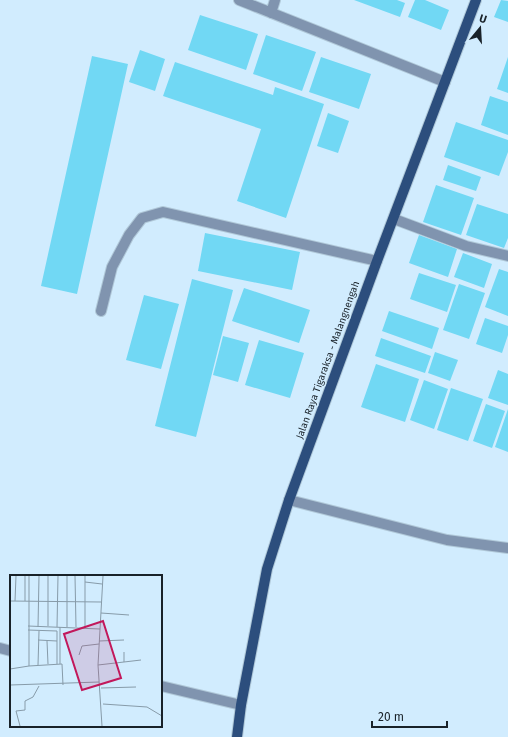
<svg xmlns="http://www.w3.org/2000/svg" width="508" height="737" viewBox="0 0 508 737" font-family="'Fira Sans',sans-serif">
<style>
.building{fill:#71d8f4}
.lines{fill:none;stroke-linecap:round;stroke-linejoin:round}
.minor-casing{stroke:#b0c8d8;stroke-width:12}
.major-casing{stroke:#b0c8d8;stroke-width:12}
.minor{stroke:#8094af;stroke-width:10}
.major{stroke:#2c4e7d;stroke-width:10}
.labels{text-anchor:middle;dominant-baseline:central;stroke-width:3;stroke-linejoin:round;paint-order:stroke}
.street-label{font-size:10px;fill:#192229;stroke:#d1ecfe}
.inset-road{fill:none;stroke:#879ba9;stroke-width:1}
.view{fill:#c2185b;fill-opacity:0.15;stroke:#c2185b;stroke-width:2}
.inset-edge{fill:none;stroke:#192229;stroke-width:2}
</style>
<rect width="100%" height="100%" fill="#d1ecfe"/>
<path class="building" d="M354,0h43l8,3 -5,14z
M415,0h10l24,10 -8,20 -33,-13z
M501,0l7,1v21l-14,-5z
M200,15l58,19 -12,36 -58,-20z
M266,35l50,17 -14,39 -49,-17z
M140,50l25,9 -10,32 -26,-9z
M92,56l36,8 -51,230 -36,-8z
M321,57l50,17 -12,35 -50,-17z
M508,57v36l-11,-4z
M175,62l98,33 2,-8 49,17 -38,114 -49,-17 24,-72 -98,-33z
M490,96l18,6v33l-27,-10z
M328,113l21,8 -11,32 -21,-7z
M456,122l52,18v12l-9,24 -55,-19z
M448,165l33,12 -5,14 -33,-11z
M436,185l38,13 -13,37 -38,-13z
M477,204l31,10v24l-4,10 -38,-13z
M205,233l95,19 -8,38 -94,-19z
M419,235l38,14 -9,28 -39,-14z
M463,253l29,11 -8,24 -30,-11z
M499,269l9,3v44l-23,-9z
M419,273l37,12 -9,27 -37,-13z
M192,279l41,11 -37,147 -41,-11z
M459,284l26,9 -16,46 -26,-9z
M244,288l66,22 -11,33 -67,-22z
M144,295l35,9 -18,65 -35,-9z
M389,311l50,17 -7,21 -50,-18z
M485,318l23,8v9l-6,18 -26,-9z
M223,336l26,7 -11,39 -25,-7z
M381,338l50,18 -6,17 -50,-17z
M259,340l45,13 -14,45 -45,-13z
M435,352l23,8 -8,21 -22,-8z
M376,364l43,15 -14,43 -44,-15z
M498,370l10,4v31l-20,-7z
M424,380l24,9 -14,40 -24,-9z
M451,388l32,11 -15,42 -31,-11z
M486,404l19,7 -13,37 -19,-7z
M508,409v43l-13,-5z"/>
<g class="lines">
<defs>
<path id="minor" d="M239,0l206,82
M271,13l4,-13
M394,219l72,27 42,10
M101,311l11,-44 17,-32 13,-17 21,-6 214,49
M289,500l158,40 61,8
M0,648l11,3
M161,686l80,19"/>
<path id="major" d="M237,737l4,-32 26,-136 22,-69 88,-239 99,-261"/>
</defs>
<use href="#minor" class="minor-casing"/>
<use href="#major" class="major-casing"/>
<use href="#minor" class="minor"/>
<use href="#major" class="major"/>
</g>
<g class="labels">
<g class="street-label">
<text transform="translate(328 360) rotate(-70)">Jalan Raya Tigaraksa - Malangnengah</text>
</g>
</g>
<g transform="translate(10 575)">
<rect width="152" height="152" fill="#d1ecfe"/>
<path class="inset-road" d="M15,1v25M19,1v90l33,-2 1,21M65,1l1,51M75,7l17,2M0,26l91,1M5,26l1,-25M91,38l28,2M18,51l72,3M38,51v-50M28,52l1,-51M47,52l1,-51M57,52v-51M75,53v-52M18,55l29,1M47,56v33M28,65l19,1M37,66l1,23M89,66l25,-1M69,80l3,-9 17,-2M114,87l17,-2M50,89v-37M28,90l1,-34M88,90l26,-3v-10M0,94l19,-3M0,110l89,-3M91,113l35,-1M93,129l44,3 15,9M10,151l-4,-15 9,-1v-9l8,-4 6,-11M92,151l-4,-61 5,-89"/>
<path class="view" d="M93,46l18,57 -39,12 -18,-56z"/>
<rect width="152" height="152" class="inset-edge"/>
</g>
<g transform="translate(480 28) rotate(18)" stroke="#d1ecfe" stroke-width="3" paint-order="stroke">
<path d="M0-3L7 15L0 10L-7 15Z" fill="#192229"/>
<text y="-6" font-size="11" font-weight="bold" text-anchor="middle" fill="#192229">U</text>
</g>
<path d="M372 721v6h75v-6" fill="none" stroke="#192229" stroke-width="2"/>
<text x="378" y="721" font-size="12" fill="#192229" stroke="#d1ecfe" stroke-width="3" paint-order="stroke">20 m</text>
</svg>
